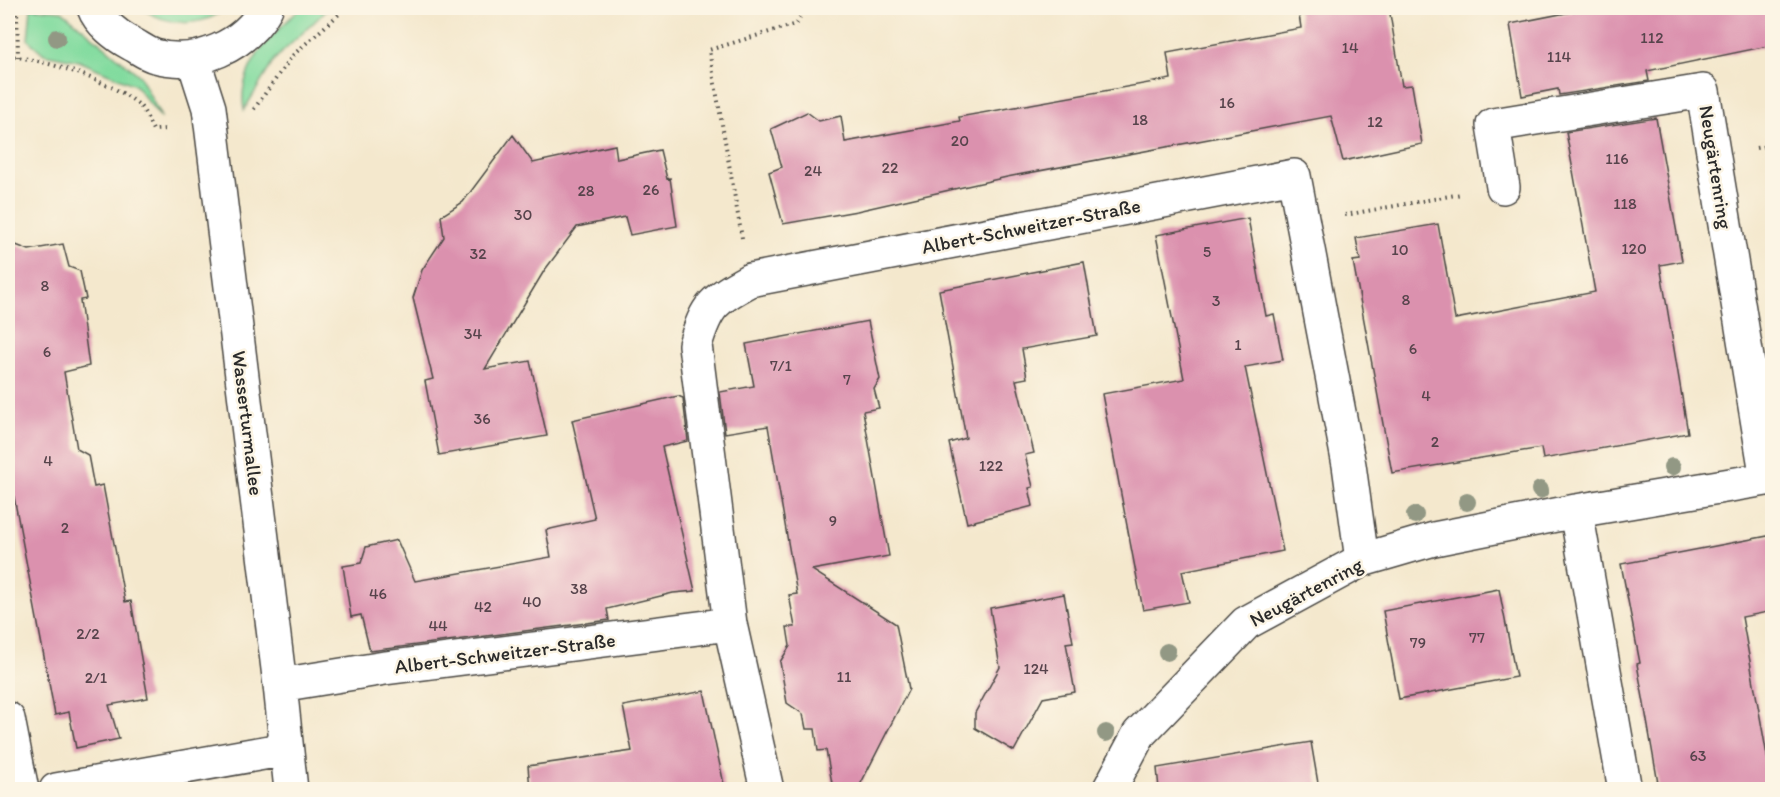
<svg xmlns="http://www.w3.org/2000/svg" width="1780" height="797" viewBox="0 0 1780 797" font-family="Itim,sans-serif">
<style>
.green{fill:#82db9f;stroke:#568365;stroke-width:1.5}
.building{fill:#db91ae}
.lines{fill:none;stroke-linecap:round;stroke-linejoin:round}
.minor-casing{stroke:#494743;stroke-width:36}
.path{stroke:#494743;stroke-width:4;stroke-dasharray:1.5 4.5;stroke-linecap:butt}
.minor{stroke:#fff;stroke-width:33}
.tree{fill:#929884}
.labels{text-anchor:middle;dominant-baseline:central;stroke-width:5;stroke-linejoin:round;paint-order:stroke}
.number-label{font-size:16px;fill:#57444c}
.street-label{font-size:20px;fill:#2b2b2b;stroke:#fcf5e5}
</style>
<rect width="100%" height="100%" fill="#fcf5e5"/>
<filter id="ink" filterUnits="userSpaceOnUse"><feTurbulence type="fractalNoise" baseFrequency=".0167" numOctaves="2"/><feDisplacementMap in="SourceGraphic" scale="12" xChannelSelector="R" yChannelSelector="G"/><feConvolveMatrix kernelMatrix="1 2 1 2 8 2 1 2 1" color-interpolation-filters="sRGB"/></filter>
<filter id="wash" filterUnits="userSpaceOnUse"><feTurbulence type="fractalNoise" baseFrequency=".008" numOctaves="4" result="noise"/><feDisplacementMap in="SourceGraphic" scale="24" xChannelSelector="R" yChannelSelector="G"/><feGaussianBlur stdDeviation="1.35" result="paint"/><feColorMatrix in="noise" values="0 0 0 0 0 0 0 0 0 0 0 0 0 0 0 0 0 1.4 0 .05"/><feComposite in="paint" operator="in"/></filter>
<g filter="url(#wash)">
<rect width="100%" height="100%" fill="#f4e8cd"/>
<path class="green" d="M31,8l31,3 78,65 22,43 -27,-34 -56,-24 -35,-7 -16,-14z
M141,8h86c-26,20 -59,19 -86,0z
M301,8h28l-54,51 -31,51c-8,-42 28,-76 57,-102z"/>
<g id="blocks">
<path class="building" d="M1298,8h91l13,78 10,-1 10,59 -79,17 -12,-45 -324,61 -150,34 -74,13 -14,-52 13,-5 -11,-38 36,-17 12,9 22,-5 4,26 115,-21 -1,-4 212,-38 -4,-26 134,-25z
M1591,8h182v37l-126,26 2,10 -90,14 -1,-6 -36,7 -12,-72z
M1656,118l26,143 -22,4 28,168 -145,26 -2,-11 -149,25 -39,-212 7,-1 -4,-22 82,-14 17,95 140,-27 -29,-160z
M513,135l20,28 82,-18 2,14 43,-9 7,29 3,-1 7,48 -47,9 -5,-18 -48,10 -33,44 -59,98 45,-8 17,75 -108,19 -14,-74 8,-2 -20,-81 9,-28 22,-33 -3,-21 22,-14z
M1248,218l18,98 8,-2 9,46 -38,7 38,184 -101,20 7,31 -46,8 -41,-216 82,-15 -28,-144z
M8,242l21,8 34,-6 6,23 11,4 6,28 -6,1 9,66 -25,6 13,77 11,6 6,32 9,-2 22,117 6,-1 17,97 -39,7 10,34 -43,9 -7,-36 -14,3 -47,-250z
M1084,262l13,74 -75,13 5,29 -11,2 18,73 -9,2 8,32 -4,1 4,18 -66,17 -18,-80 17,-5 -27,-148z
M868,321l12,58 -6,10 5,19 -16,3 26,145 -77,14 84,54 13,65 -51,100h-25l-7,-39 -8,1 -3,-22h-9l-3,-15 -16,-11 -7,-41 10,-16 -3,-19h8l-6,-32 8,-1 -29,-168 -43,7 -5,-41 34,-6 -8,-42z
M678,396l5,2 5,43 -26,6 33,144 -22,2 -66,16 2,11 -7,1 -232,30 -9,-36 -10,2 -8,-51 18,-3 5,-16 31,-7 18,41 136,-24 -5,-27 49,-11 -23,-99z
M1773,535v76l-31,6 31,172h-114l-22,-125 3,-1 -19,-99z
M1499,589l17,88 -117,22 -16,-88z
M1064,594l9,48 -7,1 9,49 -32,6 -29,53 -39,-23v-15l25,-46 -10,-59z
M704,691l21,98h-195l-2,-23 104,-15 -9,-45z
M1311,742l8,47h-160l-2,-21z"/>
</g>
</g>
<g filter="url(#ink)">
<use href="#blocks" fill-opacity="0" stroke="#494743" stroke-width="1.5"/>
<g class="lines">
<defs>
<path id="minor" d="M94,8c5,14 23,28 36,35 8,4 17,11 25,13 42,12 91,-11 111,-48
M193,58l16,50 71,577 11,105
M1503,187l-10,-62 210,-34 64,388
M1576,511l49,279
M280,685l105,-17 345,-44
M8,719l14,71
M56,790l230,-41
M767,790l-37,-166 -35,-279c12,-41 19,-45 55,-65l544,-104 55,289 13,95
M1109,790l30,-56 107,-111 116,-63 72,-21 142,-28 196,-33"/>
</defs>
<use href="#minor" class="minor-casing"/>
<path class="path" d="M17,8l1,49
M8,56c32,2 107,26 131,49 6,6 10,17 14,25l15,-1
M254,109l39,-54 53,-47
M1756,148l16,-3
M1345,215l116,-21
M742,238l-33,-188 87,-26 9,-16"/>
<use href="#minor" class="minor"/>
</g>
<g class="tree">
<circle cx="57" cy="38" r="9"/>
<circle cx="1672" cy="467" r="9"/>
<circle cx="1540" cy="490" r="9"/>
<circle cx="1467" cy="502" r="9"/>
<circle cx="1415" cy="515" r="9"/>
<circle cx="1167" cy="652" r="9"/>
<circle cx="1106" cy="733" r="9"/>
</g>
</g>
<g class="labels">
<g class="number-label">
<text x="1652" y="37">112</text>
<text x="1350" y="47">14</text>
<text x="1559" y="56">114</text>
<text x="1227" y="102">16</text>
<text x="1140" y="119">18</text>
<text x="1375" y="121">12</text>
<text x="960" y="140">20</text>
<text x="1617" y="158">116</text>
<text x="890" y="167">22</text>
<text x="813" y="170">24</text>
<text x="651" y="189">26</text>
<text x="586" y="190">28</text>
<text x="1625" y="203">118</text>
<text x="523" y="214">30</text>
<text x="1634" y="248">120</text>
<text x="1400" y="249">10</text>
<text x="1207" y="251">5</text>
<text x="478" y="253">32</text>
<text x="45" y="285">8</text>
<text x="1406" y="299">8</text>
<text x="1216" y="300">3</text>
<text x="473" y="333">34</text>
<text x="1238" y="344">1</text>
<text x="1413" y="348">6</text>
<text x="47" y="351">6</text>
<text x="781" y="365">7/1</text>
<text x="847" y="379">7</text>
<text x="1426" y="395">4</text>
<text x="482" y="418">36</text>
<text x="1435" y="441">2</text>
<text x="48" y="460">4</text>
<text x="991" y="465">122</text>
<text x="833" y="520">9</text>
<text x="65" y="527">2</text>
<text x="579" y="588">38</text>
<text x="378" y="593">46</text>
<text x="532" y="601">40</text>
<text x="483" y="606">42</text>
<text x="438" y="625">44</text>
<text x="88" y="633">2/2</text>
<text x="1477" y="637">77</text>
<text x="1418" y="642">79</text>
<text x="1036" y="668">124</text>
<text x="844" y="676">11</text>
<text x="96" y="677">2/1</text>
<text x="1698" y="755">63</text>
</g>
<g class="street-label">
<text transform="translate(1716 167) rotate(81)">Neugärtenring</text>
<text transform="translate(1031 226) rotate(-11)">Albert-Schweitzer-Straße</text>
<text transform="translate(248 423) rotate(83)">Wasserturmallee</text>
<text transform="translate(1306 592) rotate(-28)">Neugärtenring</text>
<text transform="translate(505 653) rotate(-7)">Albert-Schweitzer-Straße</text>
</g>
</g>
<rect width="1780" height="797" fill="none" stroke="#fcf5e5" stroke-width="30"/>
</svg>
